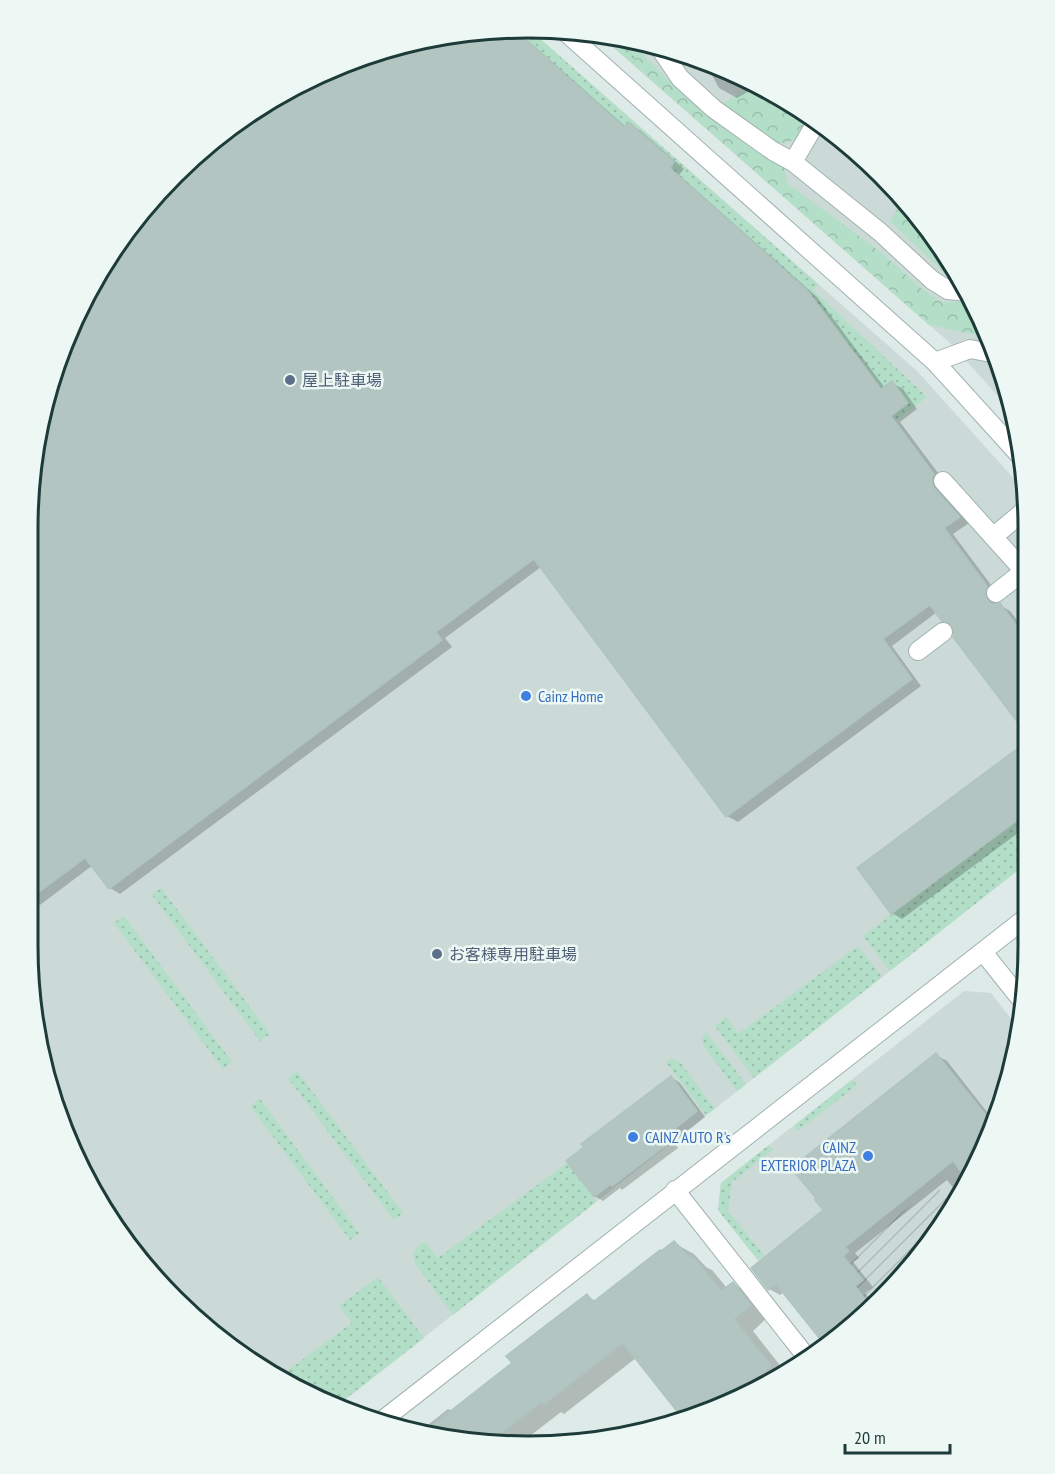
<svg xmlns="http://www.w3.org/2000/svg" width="1055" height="1474" viewBox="0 0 1055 1474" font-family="'PT Sans Narrow','Noto Sans JP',sans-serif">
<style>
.built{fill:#cbdad6}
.industrial{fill:url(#industrial-furrows)}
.grass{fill:url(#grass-dots)}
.forest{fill:url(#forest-crowns)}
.shadow{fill:#0003}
.building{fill:#b2c5c1;stroke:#afc4c0;stroke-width:1.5}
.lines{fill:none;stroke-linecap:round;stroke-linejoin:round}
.service-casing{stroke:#a0b2af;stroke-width:20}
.minor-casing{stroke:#a0b2af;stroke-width:20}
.service{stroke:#fff;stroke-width:18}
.minor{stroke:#fff;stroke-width:18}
.service-dot{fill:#5c6f8a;stroke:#edf7f4;stroke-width:2}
.shop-dot{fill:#3f7fe0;stroke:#edf7f4;stroke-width:2}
.labels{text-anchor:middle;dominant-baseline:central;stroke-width:5;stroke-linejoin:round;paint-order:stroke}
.service-label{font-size:16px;fill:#4e5e75;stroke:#edf7f4;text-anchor:start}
.shop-label{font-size:16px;fill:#366cbe;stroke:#edf7f4;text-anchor:start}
.rim{fill:none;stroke:#1d3b39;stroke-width:3}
</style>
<defs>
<pattern id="industrial-furrows" width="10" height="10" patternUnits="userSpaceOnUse" patternTransform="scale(1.5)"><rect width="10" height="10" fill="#cbdad6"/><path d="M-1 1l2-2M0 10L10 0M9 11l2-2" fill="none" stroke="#aebcb8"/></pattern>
<pattern id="grass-dots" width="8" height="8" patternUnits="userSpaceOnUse" patternTransform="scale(1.5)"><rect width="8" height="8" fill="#b3dec7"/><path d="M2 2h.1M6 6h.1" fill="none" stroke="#9abfac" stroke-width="1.8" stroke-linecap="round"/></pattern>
<pattern id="forest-crowns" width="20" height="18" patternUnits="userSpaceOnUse" patternTransform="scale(1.5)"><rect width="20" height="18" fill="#b3dec7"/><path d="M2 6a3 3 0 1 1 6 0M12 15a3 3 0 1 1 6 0" fill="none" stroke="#9abfac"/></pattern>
</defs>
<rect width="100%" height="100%" fill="#ddeae7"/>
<path class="built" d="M529,29l389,343 106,118 2,374 -688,541 -32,-9 -108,-73 -87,-99 -67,-148 -17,-130v-419l10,-97 57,-153 104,-126 80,-57 89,-41 96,-22z
M599,35l58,9 92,35 83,52 72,67 73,108 30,100 -57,-63z
M964,991l27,2 28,36 -8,47 -34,92 -24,38 -17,-21 -146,116 -72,-91 3,-27z"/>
<path class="industrial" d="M936,1185l17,21 -29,45 -67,72 -33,21 -34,-43z"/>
<path class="grass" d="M529,29l289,255 -5,6 114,107 -52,40 -69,-143 2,-3 -138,-123 4,-6 -45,-40 -5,5 -1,-1 -108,-96z
M599,35l30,4 15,17h-9l-2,8z
M1026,814v50l-136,107 -27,-35z
M161,888l109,146 -10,7 -108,-146z
M124,916l108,146 -9,7 -109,-146z
M858,946l24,31 -128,101 -39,-52 11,-9 12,17z
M706,1032l40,52 -9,7 -34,-46 -1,-6z
M672,1059l8,3 35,47 -9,6 -40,-53z
M297,1071l106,142 -9,7 -106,-142z
M852,1080l5,5 -59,46 -4,-5z
M260,1099l99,134 -9,7 -100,-134z
M769,1145l4,5 -41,32 -4,29 36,44 -6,5 -40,-50 3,-27z
M567,1163l29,39 -143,113 -38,-52 -2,-8 4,-8 8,-5 13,16z
M378,1277l46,61 -86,67 -32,-9 -27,-19 73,-54 -13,-17z"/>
<path class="forest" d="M635,56h9c30,30 62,60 97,85 13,10 29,18 43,27l3,15 91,67 44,39 19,13h28l3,-2 5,6 9,31 -57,-12 -296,-261z
M757,84l54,33 -13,22 -20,5 -56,-40z
M904,198l56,84 -9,-3 -61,-58z"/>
<path class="shadow" d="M516,30l110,97 3,-3 11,6 44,39 -5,6 138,122 68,91 7,-5 11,6 14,20 -17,13 44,59 25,42 -16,11 44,59 -2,8 1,4h4l10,6 15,19 1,197 -124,92 -10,-6 125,-162 4,-27 -67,-98 -11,-6 -6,-8 -45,34 29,40 -183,136 -11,-6 -186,-249 -96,71 7,9 -332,247 -10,-6 -17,-23 -53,40 -11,-6 -2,-372 10,-97 57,-153 104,-126 80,-57 89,-41 96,-22z
M705,62l44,17 11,6 -23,13 -18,-10z
M936,1055l11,6 47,60 -17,47 -18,27 -12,-15 -92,73 4,5 -6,4 20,25 -8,6 9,12 -17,18 -32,20 -41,-51 -4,3 -11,-6 -16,-21 73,-58z
M671,1077l9,6 25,34 -31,25 4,6 -56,42 -2,-2 -17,13 -8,-5z
M674,1243l20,11 12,13 6,3 15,18 6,-4 19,11 17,21 -16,15 30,38 -64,40 -35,9 -48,-60 -72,56 -3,-2 -40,31h-59l-24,-7 -9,-12 19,-15 5,2 61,-47 73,-68 10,6z"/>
<path class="building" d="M515,30l109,97 5,-5 45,40 -4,6 137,122 74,99 11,-8 16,22 -17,13 43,58 -2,4v5l2,5 26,29 -16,11 43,58 -2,8 2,5 5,5 8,-1 25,34v95l-72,-95 1,-6 -2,-5 -4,-4 -6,-1 -12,-16 -47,34 29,40 -186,138 -192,-258 -98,73 6,8 -333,249 -24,-31 -58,43v-374l10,-97 57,-153 104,-126 80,-57 89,-41 96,-22z
M1025,743l1,71 -135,100 -34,-46z
M936,1053l57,71 -16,44 -9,13 -15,-20 -108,86 4,4 -6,5 20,24 -8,6 14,18 -3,2 3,4 -12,13 -33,21 -48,-60 -8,6 -17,-22 72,-58 -8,-10 1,-2 -25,-30z
M671,1076l26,35 -31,25 4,6 -58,44 -1,-2 -17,13 -28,-36 18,-14 -3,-3z
M674,1241l17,18 2,-2 28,34 12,-9 18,23 -17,14 37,47 -55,44 -33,9 -60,-76 -79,61 -2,-3 -53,42h-27l-37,-12 87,-68 -6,-7 69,-53 12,-9 6,8 67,-52 1,1z"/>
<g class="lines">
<defs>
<path id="service" d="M657,44l23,34 34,31 59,42 20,11 87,70 52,48 16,10 19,2
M793,162l24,-41
M935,362l35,-13 21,4
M943,481l81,90 -28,22
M993,537l31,-26
M918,651l25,-19"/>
<path id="minor" d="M561,28l374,334 88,97
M983,952l40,50
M675,1190l130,165
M384,1419l643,-502"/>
</defs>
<use href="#service" class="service-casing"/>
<use href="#minor" class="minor-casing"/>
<use href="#service" class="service"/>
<use href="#minor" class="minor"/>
</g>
<g class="service-dot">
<circle cx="290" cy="380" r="6"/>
<circle cx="437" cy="954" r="6"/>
</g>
<g class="shop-dot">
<circle cx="526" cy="696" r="6"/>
<circle cx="633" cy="1137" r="6"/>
<circle cx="868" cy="1156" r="6"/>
</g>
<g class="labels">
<g class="service-label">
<text x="302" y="380">屋上駐車場</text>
<text x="449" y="954">お客様専用駐車場</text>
</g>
<g class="shop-label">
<text x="538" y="696">Cainz Home</text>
<text x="645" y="1137">CAINZ AUTO R's</text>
<text x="856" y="1147" text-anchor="end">CAINZ<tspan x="856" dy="18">EXTERIOR PLAZA</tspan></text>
</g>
</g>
<path d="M0 0H1055V1474H0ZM528 38H528A490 490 0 0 1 1018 528V946A490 490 0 0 1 528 1436H528A490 490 0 0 1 38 946V528A490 490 0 0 1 528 38Z" fill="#edf7f4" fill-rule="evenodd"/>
<path class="rim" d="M528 38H528A490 490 0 0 1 1018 528V946A490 490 0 0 1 528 1436H528A490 490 0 0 1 38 946V528A490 490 0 0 1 528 38Z"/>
<path d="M845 1444v9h105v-9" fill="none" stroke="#1d3b39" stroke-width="3"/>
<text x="854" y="1444" font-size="18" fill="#1d3b39" stroke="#edf7f4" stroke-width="4.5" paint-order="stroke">20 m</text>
</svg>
